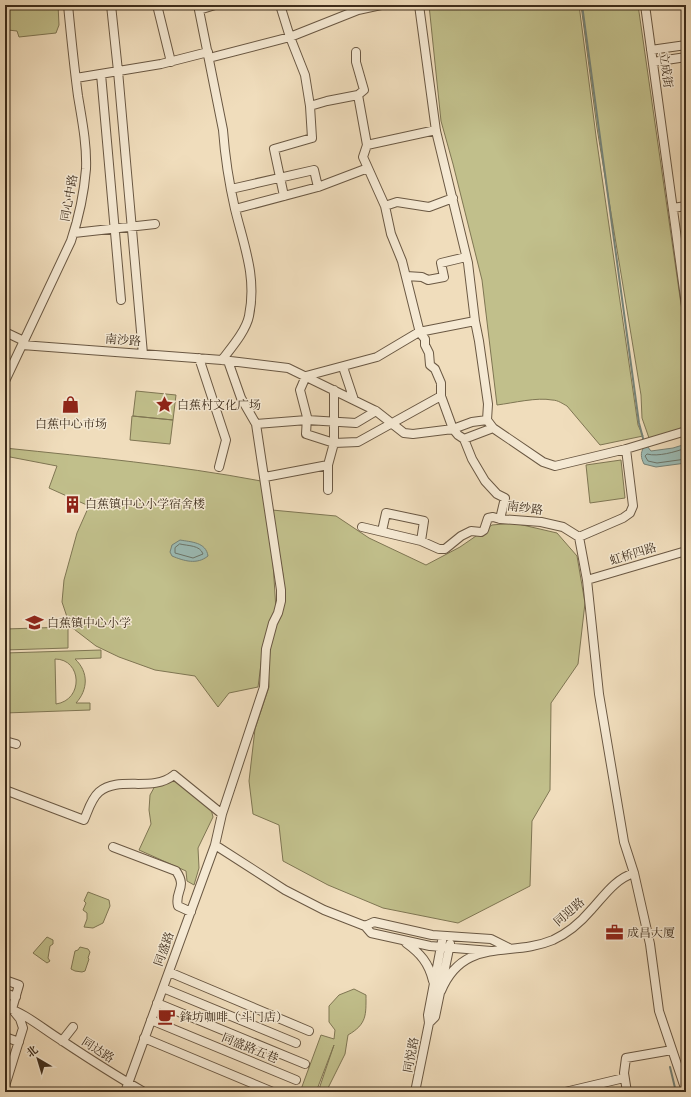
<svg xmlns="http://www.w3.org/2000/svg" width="691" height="1097" viewBox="0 0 691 1097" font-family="Cardo,'Noto Serif SC',serif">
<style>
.green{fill:#c1bf8b;stroke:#7f7653;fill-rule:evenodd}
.water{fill:#9bbbb5;stroke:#758277}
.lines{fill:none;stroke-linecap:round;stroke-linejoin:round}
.shore{stroke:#6c7468;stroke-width:1}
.stream{stroke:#758277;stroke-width:2}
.minor-casing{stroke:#6a5843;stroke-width:10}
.minor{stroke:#f5e9d3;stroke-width:8}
.labels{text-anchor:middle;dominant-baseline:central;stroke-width:3;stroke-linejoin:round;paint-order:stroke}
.street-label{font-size:12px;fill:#3d2c1b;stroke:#f5e9d3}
.poi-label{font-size:12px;fill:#3d2c1b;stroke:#f5e9d3;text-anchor:start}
</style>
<rect width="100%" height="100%" fill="#f0ddbc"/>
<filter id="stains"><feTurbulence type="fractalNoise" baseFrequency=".005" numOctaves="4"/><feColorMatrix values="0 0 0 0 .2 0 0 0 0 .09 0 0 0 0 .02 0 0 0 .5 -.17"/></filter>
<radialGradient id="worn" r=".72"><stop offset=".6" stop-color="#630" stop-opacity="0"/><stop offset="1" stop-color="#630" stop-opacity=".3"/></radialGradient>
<path class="green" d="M5,5h53l1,20 -3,8 -37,4 -2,-6 -9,-1z
M429,5h150l17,131 42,289 5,11 -43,9 -33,-39c-4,-2 -9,-6 -15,-6 -15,-3 -39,3 -55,5l-15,-125 -29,-116 -12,-43z
M581,5h57l48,334v84l-6,7 -31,8 -7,-20 -1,-23 -44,-267z
M136,391l40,4 -3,25 -40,-4z
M132,416l41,4 -3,24 -40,-4z
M5,448c86,9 171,17 256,33l11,66 4,63 -12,31 -6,46 -29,6 -11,14 -23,-31 -40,-6 -36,-13 -23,-11 -26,-20 -8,-24 2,-22 13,-47 12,-27 -40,-18 8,-22 -52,-10z
M621,460l4,38 -35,5 -4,-38z
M272,510l64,6 33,22 57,27 34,-18 32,-22 22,-2 43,10 20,23 8,47 -7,61 -27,39 -1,87 -18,31 -2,65 -72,37 -75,-15 -55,-23 -45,-24 -4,-36 -26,-11 -4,-33 6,-52 14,-42 -1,-30 5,-29 7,-10 3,-43z
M68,627v21l-63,2v-21z
M101,650v8l-26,1c14,13 13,31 1,44h14v7l-85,3v-60zM55,659c27,0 29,41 1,45z
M170,781l8,1 33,27 2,8 -15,31 1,20 -5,17 -7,-4 -1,-10 -47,-21 12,-26 -2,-14 1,-15 5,-9z
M88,892l21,8 1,6 -7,17 -10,5 -9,-1 3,-8v-6l-4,-3 3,-7 -2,-2z
M47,937l6,3v4l-3,2 -2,12 2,3 -3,2 -14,-10z
M80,947l8,2 2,3 -2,6 1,1 -4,12 -3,1 -7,-1 -4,-2 4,-18 3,-1z
M354,989l12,6c0,20 1,29 -18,40l-3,19 -19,38h-8l16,-47 -18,47h-16l21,-57 13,4 1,-9 -6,-8v-16l10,-11z"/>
<path class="water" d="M686,444v19l-30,4 -12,-3c-3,-6 -4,-11 0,-17l3,-1 4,5 22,-3z
M180,540c11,2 26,2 28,16 -11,9 -24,5 -36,0l-2,-4 2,-7z"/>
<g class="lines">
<path class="shore" d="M686,448c-11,4 -28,9 -39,6l-2,2 3,5 9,2 29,-4
M180,544c8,2 20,1 23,10l-10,4 -18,-5v-5z"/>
<path class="stream" d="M582,5l57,418 5,19
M670,1067l6,25"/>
<defs>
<path id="minor" d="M111,5l7,66 25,283
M157,5l14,57
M215,5l-16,5 24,120c2,27 6,53 12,79 9,37 22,68 14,107 -3,15 -18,32 -27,44
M280,5l10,32 15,38 5,31 2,32 -38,11 10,47
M419,5l17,126 32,132 7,58 4,20 9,63 -1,16 6,8 50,34 12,4 71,-17 60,-18
M645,5l41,300
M651,50l35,-5
M356,52v10l8,28 -6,5 9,50 -4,12 22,49 6,28 11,27 18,72 5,6v6l4,8 1,12 5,4 6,14v13l12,33 5,6 6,4 8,20 13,22 12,13 8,4 -5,21
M209,58l81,-21 68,-27 23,-5
M653,62l33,-5
M101,74l20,226
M76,78l85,-14 47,-12
M310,106l17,-5 31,-6
M367,145l69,-15
M231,189l83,-19 4,17
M385,206l12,-4 32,5 24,-9
M673,208l13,-2
M235,209l83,-22 50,-19
M74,233l81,-9
M406,276l16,1 6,3 16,-3 -3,-14 25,-6
M5,332l19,9
M22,345l200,15 66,8 88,43 28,22 9,1 40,-5 19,-7 15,-2
M199,358l27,82 -7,27
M343,367l11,33
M5,381l66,-140c8,-24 13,-47 15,-72 1,-24 -4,-49 -8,-73 -4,-30 -7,-60 -10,-91
M441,396l-83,46 -24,1 -28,-9 1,-17 -7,-27 6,-14 71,-19 42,-25 56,-11
M256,424l51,-4 49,3 20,-12
M464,439l29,-11
M265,477l63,-12
M328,490v-25l6,-22v-53
M362,527l59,14 18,8h6l16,-13 10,-5 10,1 3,-2 4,-12 5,-1 7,2 41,3 22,5 16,10
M382,531l4,-18 38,8 -3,20
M579,537l8,43 12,114 25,148 10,31 16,71 9,67 27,80
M579,537l44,-19 7,-5 3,-7 -7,-57
M587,580l99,-29
M5,741l11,3
M5,790l79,30c4,-9 7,-21 15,-28 20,-17 53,1 75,-17l48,39
M215,845l70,45 39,20 41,16 6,7 59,13 61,5
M113,847l63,24c12,17 -2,20 2,35l13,6
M365,926l9,-4 58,13 59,4 18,9
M406,943c14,10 23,20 27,38
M169,972l140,59
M5,980l14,5 -7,24 8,10 3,9 -18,58
M163,988l133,55
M441,991c23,-55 69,-33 112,-51 15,-7 27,-17 38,-30 13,-14 24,-31 43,-37
M5,993l11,4
M157,1003l148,61
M5,1007c20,6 38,22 56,33 27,18 55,36 83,52
M151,1020l145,60
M429,1023l6,-6 15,-73
M5,1037l14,5
M144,1038l129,54
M62,1041l11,-14
M125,1092l90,-247 7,-31 42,-127 2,-38 7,-26 5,-10 3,-12v-11l-25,-166 -15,-26 -13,-37
M415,1092l14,-69 -1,-8 15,-79
M565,1092l59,-14
M627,1092l-3,-19 2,-15 46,-8"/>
</defs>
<use href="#minor" class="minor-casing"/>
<use href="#minor" class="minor"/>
</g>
<defs>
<symbol id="shop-bare" viewBox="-9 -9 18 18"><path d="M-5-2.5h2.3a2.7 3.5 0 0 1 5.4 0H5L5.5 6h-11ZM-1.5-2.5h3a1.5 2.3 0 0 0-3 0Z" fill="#8f2418" stroke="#f5e9d3" stroke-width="2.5" paint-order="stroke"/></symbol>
<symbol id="sight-bare" viewBox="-9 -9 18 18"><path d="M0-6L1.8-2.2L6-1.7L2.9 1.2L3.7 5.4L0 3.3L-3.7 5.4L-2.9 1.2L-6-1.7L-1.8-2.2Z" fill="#8f2418" stroke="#f5e9d3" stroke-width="2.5" paint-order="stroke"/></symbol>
<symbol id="building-bare" viewBox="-9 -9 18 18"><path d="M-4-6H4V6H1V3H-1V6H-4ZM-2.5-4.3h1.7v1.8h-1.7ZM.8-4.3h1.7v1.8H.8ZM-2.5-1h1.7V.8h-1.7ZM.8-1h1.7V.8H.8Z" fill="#8f2418" stroke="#f5e9d3" stroke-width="2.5" paint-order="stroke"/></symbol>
<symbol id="school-bare" viewBox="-9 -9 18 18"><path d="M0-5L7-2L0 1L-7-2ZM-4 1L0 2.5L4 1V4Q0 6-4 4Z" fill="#8f2418" stroke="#f5e9d3" stroke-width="2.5" paint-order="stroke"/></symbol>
<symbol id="office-bare" viewBox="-9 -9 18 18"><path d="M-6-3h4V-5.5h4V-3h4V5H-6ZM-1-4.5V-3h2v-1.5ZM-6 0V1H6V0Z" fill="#8f2418" stroke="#f5e9d3" stroke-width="2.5" paint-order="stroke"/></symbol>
<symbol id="cafe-bare" viewBox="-9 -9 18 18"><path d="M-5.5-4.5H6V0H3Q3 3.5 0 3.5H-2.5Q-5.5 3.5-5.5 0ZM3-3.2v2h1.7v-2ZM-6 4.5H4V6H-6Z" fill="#8f2418" stroke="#f5e9d3" stroke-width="2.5" paint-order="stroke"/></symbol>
</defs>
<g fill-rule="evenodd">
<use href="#shop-bare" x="58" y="392" width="25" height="25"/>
<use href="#sight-bare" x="152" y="392" width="25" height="25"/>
<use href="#building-bare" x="60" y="492" width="25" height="25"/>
<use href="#school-bare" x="22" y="610" width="25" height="25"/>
<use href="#office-bare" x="602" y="920" width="25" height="25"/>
<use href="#cafe-bare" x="154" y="1004" width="25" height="25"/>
</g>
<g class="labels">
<g class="street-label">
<text transform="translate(666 70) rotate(82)">立成街</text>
<text transform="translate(69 198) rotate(-80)">同心中路</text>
<text transform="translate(123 340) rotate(4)">南沙路</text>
<text transform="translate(525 508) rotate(8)">南纱路</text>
<text transform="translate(633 554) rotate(-17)">虹桥四路</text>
<text transform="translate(569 912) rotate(-41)">同迎路</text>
<text transform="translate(164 949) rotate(-70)">同盛路</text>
<text transform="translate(250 1048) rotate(22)">同盛路五巷</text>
<text transform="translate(98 1050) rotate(33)">同达路</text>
<text transform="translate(411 1055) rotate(-79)">同悦路</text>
</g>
<g class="poi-label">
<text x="177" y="405">白蕉村文化广场</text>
<text x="71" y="424" text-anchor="middle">白蕉中心市场</text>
<text x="85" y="504">白蕉镇中心小学宿舍楼</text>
<text x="47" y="623">白蕉镇中心小学</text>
<text x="627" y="933">成昌大厦</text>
<text x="180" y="1017">鋒坊咖啡（斗门店）</text>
</g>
</g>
<rect width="691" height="1097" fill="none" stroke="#f0ddbc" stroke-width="20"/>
<rect x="6" y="6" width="679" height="1085" fill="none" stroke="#3d2c1b" stroke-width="2"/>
<rect x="10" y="10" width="671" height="1077" fill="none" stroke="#3d2c1b"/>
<g transform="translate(38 1059) rotate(322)" stroke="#f5e9d3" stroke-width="3" paint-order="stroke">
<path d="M0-3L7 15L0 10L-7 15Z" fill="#3d2c1b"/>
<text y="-6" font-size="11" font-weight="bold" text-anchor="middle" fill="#3d2c1b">北</text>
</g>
<rect width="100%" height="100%" filter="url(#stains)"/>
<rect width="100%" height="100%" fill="url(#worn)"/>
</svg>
